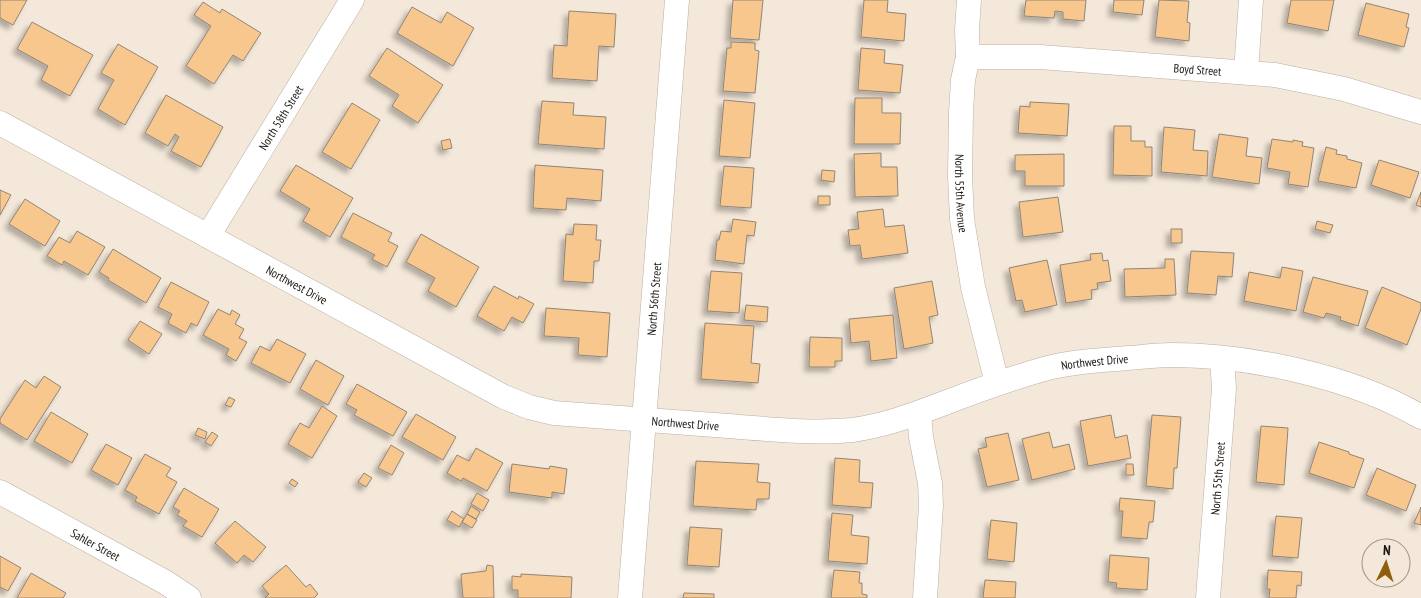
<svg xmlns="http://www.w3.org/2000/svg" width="1421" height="598" viewBox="0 0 1421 598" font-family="'PT Sans Narrow',sans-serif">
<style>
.building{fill:#f8c78e;stroke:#908578;filter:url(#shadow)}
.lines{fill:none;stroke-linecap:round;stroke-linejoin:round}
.street-casing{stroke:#bbafa2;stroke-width:25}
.street{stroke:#fff;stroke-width:24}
.labels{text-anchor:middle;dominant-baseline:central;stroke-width:4;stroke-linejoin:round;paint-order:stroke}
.street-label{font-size:12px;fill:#1a1611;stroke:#f4e8da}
</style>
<defs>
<filter id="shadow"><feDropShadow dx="-4.5" dy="4.5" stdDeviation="2.5" flood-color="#0004"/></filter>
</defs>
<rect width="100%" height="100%" fill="#f4e8da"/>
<path class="building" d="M0,0h27l-14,25 -13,-7z
M733,0h30l-4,40 -29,-2z
M864,0h24l-1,12 19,2 -2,27 -43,-4z
M1026,0h60l-2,21 -21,-2v-7l-8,-1 -1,7 -30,-2z
M1114,0h30l-2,15 -29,-3z
M1159,0l30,1 -2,21 3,1 -1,18 -34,-4z
M1291,0h43l-6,31 -41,-8z
M203,2l17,11 2,-4 39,24 -18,28 -10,-6 -19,29 -28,-18 25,-40 -17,-11z
M1366,3l43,11 -3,13 3,1 -5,19 -46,-12z
M412,7l29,16 6,-11 27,16 -21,38 -56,-33z
M569,11l47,3 -2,33 -15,-1 -2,35 -45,-3 2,-33 13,1z
M32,22l61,33 -23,41 -29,-16 7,-14 -31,-17z
M731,42l24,1v7l4,1 -4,42 -32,-2 4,-43h4z
M118,44l40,23 -33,58 -27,-16 16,-29 -13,-7z
M387,48l56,37 -25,38 -26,-17 7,-11 -30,-19z
M861,48l24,2 -1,13 19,2 -3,28 -42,-3z
M166,95l57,32 -22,40 -30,-16 8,-14 -4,-3 -7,12 -23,-13z
M855,98h27v15h19l-1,31h-46z
M724,100l31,3 -5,55 -31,-2z
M542,101l32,2 -1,12 33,2 -2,32 -66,-5z
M1030,102l39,2 -2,32 -49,-3 2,-27 10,1z
M352,103l28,17 -29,49 -29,-17z
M1114,126h17v15h14v6h7v29l-39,-1z
M1164,127l31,3 -2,20 15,1 -1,25 -46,-4z
M1219,134l29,4 -2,18 16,2 -3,26 -47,-7z
M450,139l2,9 -9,2 -2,-9z
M1272,139l21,3v-2l10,2 -1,4 12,2 -6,39 -20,-3 2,-12 -23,-4z
M1326,147l11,3 -1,4 11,2v3l15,4 -6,25 -38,-7z
M881,153v14h16l1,29 -43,1 -1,-43z
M1064,154v32h-39v-15h-10v-16z
M1379,160l40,12 -9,26 -39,-13z
M296,165l57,33 -23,39 -27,-16 7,-12 -30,-18z
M535,165l68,5 -2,31 -34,-3 -1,12 -33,-2z
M724,166l30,2 -3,40 -31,-2z
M822,170l13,1 -1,11 -13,-2z
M0,190l11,5 -11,20z
M1421,192v15l-5,-2z
M818,196h12v9h-12z
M1058,197l5,35 -40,5 -4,-35z
M25,199l35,22 -15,25 -36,-22z
M883,209l2,18 19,-2 4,28 -46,6 -2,-14 -10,1 -2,-16 11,-1 -2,-17z
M353,213l39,20 -4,8 10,5 -11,21 -15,-8 3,-4 -34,-18z
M733,219l23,3 -2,14 -7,-1 -3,29 -29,-4 2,-20h2l2,-9 10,1z
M1317,221l16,4 -3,8 -15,-4z
M574,224l23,1 -1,15h5l-2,21h-5l-1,22 -30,-2 3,-47 7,1z
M1171,229h11v14h-11z
M77,231l28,16 -17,28 -24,-14 -2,4 -15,-9 12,-19 11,6z
M421,234l58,33 -23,40 -28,-16 7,-13 -29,-16z
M113,249l48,29 -15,25 -38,-23 1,-2 -10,-6z
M1191,251l43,2 -2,24 -14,-1 -2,19 -29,-2z
M1102,253l1,8 5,-1 3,21 -14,2 1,6 -7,1 1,9 -26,4 -6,-38 31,-5 -1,-6z
M1165,259h9l2,36 -51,2 -1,-28 41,-1z
M1047,260l10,45 -32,7 -3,-12 -6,1 -7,-33z
M1282,267l21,4 -7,40 -52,-10 5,-29 31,6z
M711,271l31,2 -3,40 -32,-2z
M1313,277l55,14 -10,35 -18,-6 1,-3 -15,-4 -2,5 -21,-6z
M932,281l6,34 -9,2 4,26 -29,6 -10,-61z
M171,282l38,20 -12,24 -6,-3 -5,10 -18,-10 4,-9 -14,-7z
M494,286l24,13 1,-3 15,8 -11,19 -11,-6 -8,14 -27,-15z
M1382,287l39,16v6l-14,36 -42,-17z
M746,305l22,2 -1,15 -23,-2z
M546,308l64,5 -3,44 -29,-2 1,-17 -35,-2z
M218,309l12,6 2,-5 8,5 -5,9 9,5 -5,9 8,4 -11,19 -10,-6 3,-6 -26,-14z
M893,315l4,43 -26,3 -2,-20 -18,2 -2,-24z
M140,321l22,13 -13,20 -21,-14z
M705,323l49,3 -3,37 9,1 -2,19 -57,-4z
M810,337l32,1v23h-7v6h-26z
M277,339l29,15 -16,29 -39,-20 9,-17 10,5z
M316,360l28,16 -16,29 -28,-16z
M44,376l17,11 -34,53 -27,-17v-4l25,-39 11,8z
M357,384l50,28 -14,24 -39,-21 3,-5 -11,-6z
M229,397l6,3 -4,7 -6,-2z
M322,406l15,10 -25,42 -24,-14 12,-21 9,5z
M51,412l37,22 -16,29 -38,-22z
M416,414l40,23 -13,23 -41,-23z
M1111,415l4,23 12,-3 4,23 -43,8 -8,-45z
M1152,415l29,2 -4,51h-3l-1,21 -27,-3z
M1261,426l27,2 -4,57 -28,-3z
M198,428l9,4 -2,7 -10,-4z
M212,432l6,4 -7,10 -6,-4z
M1049,432l4,16 16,-4 6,25 -43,11 -10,-41z
M1008,433l11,47 -32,7 -9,-38 9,-2 -2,-9z
M1319,442l30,10v2l15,5 -10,29 -45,-15z
M106,444l26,14 -14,27 -27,-15z
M391,445l13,8 -12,22 -14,-7z
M476,448l27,15 -16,28 -24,-13 -2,3 -14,-8 10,-18 12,6z
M145,454l26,14 -5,8 11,6 -18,32 -24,-13 2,-4 -12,-7z
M835,458l25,2 -1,22 14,1 -2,25 -39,-3z
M696,461l63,3 -2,18 13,1 -1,16h-12l-1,11 -63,-4z
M512,464l37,5 1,-3 17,3 -3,25 -12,-2v6l-43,-6z
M1126,464h7l1,11h-8z
M1377,468l39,17 -10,26 -40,-16z
M364,473l8,5 -6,9 -8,-5z
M292,479l6,4 -3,4 -6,-4z
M184,488l35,21 -17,28 -19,-11 4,-5 -10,-6 3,-4 -7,-4z
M477,493l12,7 -6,11 -12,-7z
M1120,498l35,3 -2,21h-4l-2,17 -26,-2 2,-26h-4z
M471,506l9,6 -4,7 -9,-5z
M1421,507v18l-7,-2z
M452,511l12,8 -5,8 -12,-7z
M832,513l21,2 -2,20 18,2 -2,27 -39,-3z
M467,514l10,6 -5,8 -10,-6z
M1276,516l26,2 -4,40 -26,-2z
M991,520l26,3 -3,39 -27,-3z
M235,521l31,26 -13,15 -9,-7 -7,8 -22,-20z
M690,527l32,2 -3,38 -32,-2z
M1110,555l39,3 -2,32 -31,-2 1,-5 -9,-1z
M0,556l21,12 -13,23 -8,-4z
M286,565l20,22 4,-3 8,10 -4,4h-49l4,-4 -7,-8z
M487,565l6,1 1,32h-31l-2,-24 25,-3z
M834,570l26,2 -1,11h3v11l5,1v3h-36z
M1268,570l34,2 -1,14 -4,-1 -1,13h-27l1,-9h-3z
M31,573l35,20 -3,5h-46z
M521,574l51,3 -1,21h-53v-8h-6v-14l9,1z
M985,580l31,2 -1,16h-32z
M684,593l30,1v4h-31z"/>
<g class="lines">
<defs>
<g id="street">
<path id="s1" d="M969,0l-2,30 1,27 -5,23 -2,32 -1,64 2,43 11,68 24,96"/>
<path id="s2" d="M968,57h72l235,18 69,14 77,23"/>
<path d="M1246,72l5,-72"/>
<path id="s3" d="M0,123l504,274 25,10 25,6c58,4 116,9 174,13 41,3 83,8 124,4 31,-4 61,-15 90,-26 34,-13 67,-25 102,-35 26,-7 56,-9 84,-11 14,-1 29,-3 44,-3 78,0 181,22 249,62"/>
<path id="s4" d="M208,236l144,-236"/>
<path d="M919,413l2,24 9,46 1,22 -6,93"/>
<path id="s5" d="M0,492l165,90 24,16"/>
<path id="s6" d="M630,598l47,-598"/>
<path id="s7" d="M1208,598l16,-210 -2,-29"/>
</g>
</defs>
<use href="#street" class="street-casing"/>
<use href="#street" class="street"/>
</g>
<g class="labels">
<g class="street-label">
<text stroke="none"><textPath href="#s2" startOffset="230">Boyd Street</textPath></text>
<text stroke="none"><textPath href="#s4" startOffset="139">North 58th Street</textPath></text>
<text stroke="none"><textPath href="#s1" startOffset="194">North 55th Avenue</textPath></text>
<text stroke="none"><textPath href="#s3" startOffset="338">Northwest Drive</textPath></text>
<text stroke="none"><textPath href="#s6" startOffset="300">North 56th Street</textPath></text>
<text stroke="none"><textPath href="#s3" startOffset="1178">Northwest Drive</textPath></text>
<text stroke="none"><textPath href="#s3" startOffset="758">Northwest Drive</textPath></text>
<text stroke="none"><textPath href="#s7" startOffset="120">North 55th Street</textPath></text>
<text stroke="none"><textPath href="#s5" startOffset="109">Sahler Street</textPath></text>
</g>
</g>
<g transform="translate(1386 563) rotate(4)"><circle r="24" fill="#f4e8da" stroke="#9d948a"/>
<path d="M0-4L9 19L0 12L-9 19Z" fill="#905d0d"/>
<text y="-8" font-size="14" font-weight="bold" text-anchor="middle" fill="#1a1611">N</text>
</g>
</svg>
